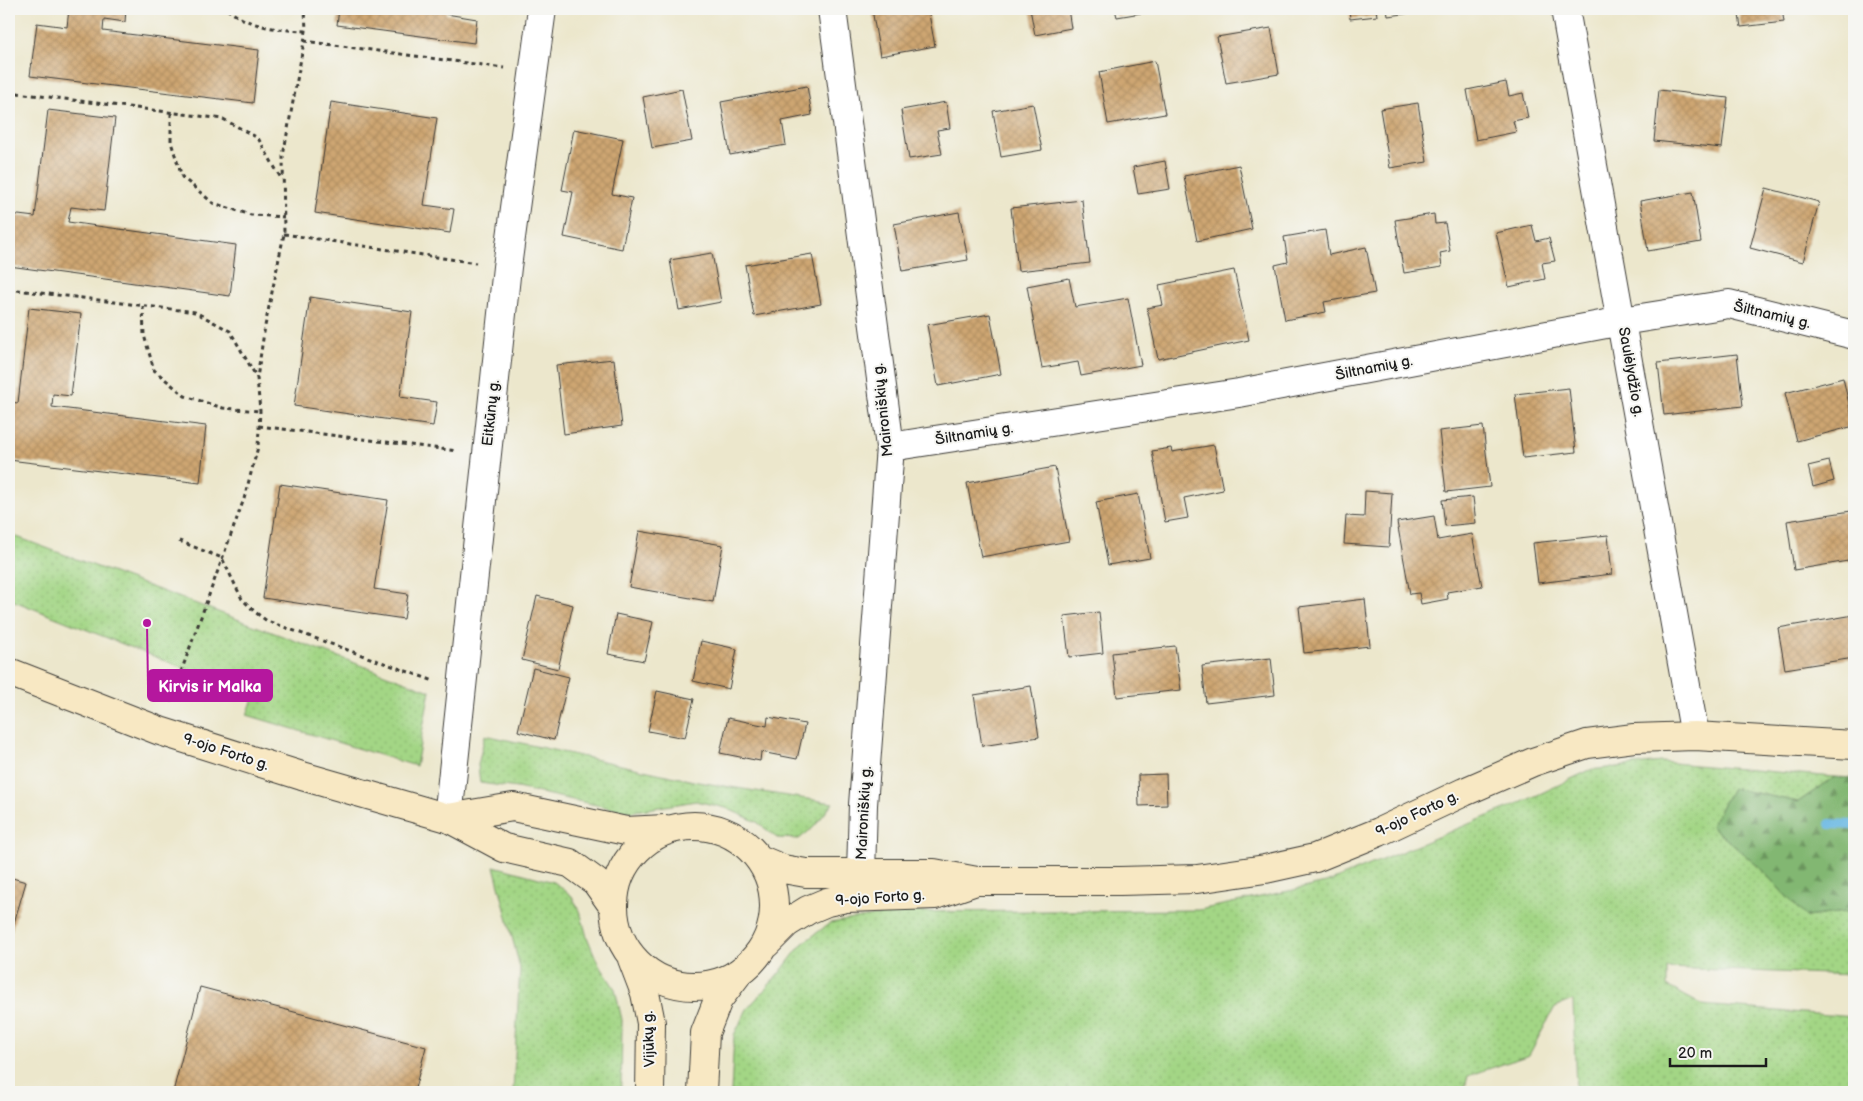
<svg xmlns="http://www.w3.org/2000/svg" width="1863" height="1101" viewBox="0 0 1863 1101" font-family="'Balsamiq Sans',sans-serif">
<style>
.grass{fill:url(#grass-dots);stroke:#607950}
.forest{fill:url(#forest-firs);stroke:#4f6a47}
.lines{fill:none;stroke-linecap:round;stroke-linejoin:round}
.stream{stroke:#69b8e3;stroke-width:10}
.building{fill:url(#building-cross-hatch)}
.street-casing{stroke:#3b3a36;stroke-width:30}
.secondary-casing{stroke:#3b3a36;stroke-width:30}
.path{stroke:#3b3a36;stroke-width:3;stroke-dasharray:4 4;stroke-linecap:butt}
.street{stroke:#fff;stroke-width:28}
.secondary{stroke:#f8e8c3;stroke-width:28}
.labels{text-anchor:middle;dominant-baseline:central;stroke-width:4;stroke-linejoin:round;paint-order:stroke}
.street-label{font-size:15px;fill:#1c1c1c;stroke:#f6f6f2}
.leader{fill:none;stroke:#b5179e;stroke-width:2}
.callout-dot{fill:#b5179e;stroke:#f6f6f2;stroke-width:2}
.callout{fill:#b5179e;stroke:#b5179e;stroke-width:2}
.callout-label{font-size:16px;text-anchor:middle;font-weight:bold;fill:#fff}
</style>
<defs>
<pattern id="grass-dots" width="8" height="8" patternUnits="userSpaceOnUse" patternTransform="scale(1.25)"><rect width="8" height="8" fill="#a3d685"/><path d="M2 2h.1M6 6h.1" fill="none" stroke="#8cb772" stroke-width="1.8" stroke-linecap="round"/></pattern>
<pattern id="forest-firs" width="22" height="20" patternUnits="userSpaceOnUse" patternTransform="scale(1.25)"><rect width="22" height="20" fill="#82b772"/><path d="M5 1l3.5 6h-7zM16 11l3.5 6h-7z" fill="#6a945d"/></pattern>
<pattern id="building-cross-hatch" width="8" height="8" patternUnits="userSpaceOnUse" patternTransform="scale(1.25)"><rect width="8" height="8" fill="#cea672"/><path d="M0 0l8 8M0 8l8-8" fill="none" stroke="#b08e62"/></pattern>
</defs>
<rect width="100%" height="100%" fill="#f6f6f2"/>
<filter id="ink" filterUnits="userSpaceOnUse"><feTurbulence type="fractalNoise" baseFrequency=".02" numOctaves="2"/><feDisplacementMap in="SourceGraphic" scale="10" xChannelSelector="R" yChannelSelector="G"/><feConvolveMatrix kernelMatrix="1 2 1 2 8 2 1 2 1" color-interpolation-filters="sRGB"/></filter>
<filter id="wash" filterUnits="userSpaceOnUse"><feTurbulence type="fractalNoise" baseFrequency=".0096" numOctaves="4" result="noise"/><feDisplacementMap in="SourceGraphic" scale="20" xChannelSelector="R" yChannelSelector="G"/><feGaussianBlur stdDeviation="1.12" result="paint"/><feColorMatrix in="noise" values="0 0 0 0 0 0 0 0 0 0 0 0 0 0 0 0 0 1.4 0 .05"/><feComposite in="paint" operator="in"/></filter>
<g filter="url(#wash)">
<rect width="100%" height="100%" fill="#ece7cc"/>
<path class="grass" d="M9,534l421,157 -14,75 -169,-51 7,-19 -245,-97z
M485,735l213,47 135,21 -19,24 -15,12 -22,-1 -20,-16 -31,-14 -30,-7 -67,11 -112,-24 -37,-5 -2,-18z
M1661,762l174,15 -37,25 -66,-14 -21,38 49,42 46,49 48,-6v64l-187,-7v18l35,19 152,12v75h-278l-3,-92 -18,7 -26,48 -61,21 -4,16h-733l3,-57 13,-26 30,-33 25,-32 28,-21 67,-11 302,-2 127,-27 203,-84 61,-29z
M494,866l60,16 18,14 9,19 6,22 10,24 18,28 7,31 -1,72h-108l7,-124z"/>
<path class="forest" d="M1835,777l19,1v133l-48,6 -46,-49 -49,-42 21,-38 66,14z"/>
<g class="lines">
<path class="stream" d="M1830,824l24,1"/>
</g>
<g id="blocks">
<path class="building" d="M69,9h57l-1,13 -21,-3 -1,12 156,19 -6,53 -223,-27 7,-53 30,4z
M339,9h108l-1,5 31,5 -3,24 -137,-18z
M872,9h56l7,37 -55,10z
M1030,9h38l3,19 -36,7z
M1115,9h44v1l-42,7z
M1349,9h27l1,7 -27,3z
M1387,9h47l1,1 -47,6z
M1738,9h44l2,13 -43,5z
M1271,28l8,46 -53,9 -9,-46z
M1155,61l10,53 -57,10 -9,-52z
M1506,82l3,14 14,-3 5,25 -15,3 3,11 -40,8 -9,-50z
M807,86l5,29 -30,6 4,24 -56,10 -9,-53z
M682,89l10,52 -40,7 -9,-51z
M1659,90l69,8 -6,50 -68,-7z
M331,102l106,16 -13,87 30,4 -4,24 -135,-20z
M946,102l4,26 -13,2 5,24 -33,5 -8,-49z
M1418,103l9,59 -37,6 -10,-59z
M1033,104l9,46 -41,7 -8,-46z
M48,110l67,8 -11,93 -33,-4 -3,15 168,23 -6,51 -221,-30 1,-52 25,3z
M574,129l49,10 -11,55 20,4 -10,51 -58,-12 9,-45 -11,-2z
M1165,161l5,28 -32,5 -5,-27z
M1239,165l13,64 -55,12 -13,-65z
M1766,188l53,14 -16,60 -53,-14z
M1693,192l8,50 -53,9 -8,-50z
M1082,200l8,63 -72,8 -7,-63z
M959,212l9,48 -66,11 -8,-47z
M1434,214l1,10 10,-1 5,28 -10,2 2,14 -38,6 -9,-53z
M1532,225l4,16 13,-3 6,23 -13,2 3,16 -36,8 -13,-54z
M1325,230l4,25 37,-8 9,46 -51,9 2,10 -41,8 -10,-55 13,-3 -4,-25z
M712,253l9,49 -42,8 -9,-50z
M812,254l9,50 -67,12 -9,-51z
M1234,270l15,70 -91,19 -11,-51 16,-3 -4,-20z
M1069,278l6,29 53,-9 13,67 -60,11 -3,-14 -36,6 -15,-82z
M310,297l102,15 -12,85 37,5 -4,24 -139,-20z
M29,308l52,6 -10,82 -18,-2 -1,13 154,19 -6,57 -191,-23v-58l9,1z
M990,314l11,60 -63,12 -11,-61z
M1737,354l6,52 -79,9 -6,-52z
M614,359l8,67 -58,8 -8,-69z
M1843,378l11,48 -57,15 -12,-48z
M1569,388l7,64 -53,6 -8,-64z
M1483,426l7,61 -44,5 -7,-61z
M1214,445l9,45 -39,8 4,20 -23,4 -13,-71 19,-3 1,4z
M1829,461l5,20 -21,6 -5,-21z
M1055,467l14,74 -88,16 -14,-74z
M280,484l108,16 -14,89 34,5 -4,25 -141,-21z
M1365,491l27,2 -3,54 -45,-3 2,-28 18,1z
M1138,494l12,64 -42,7 -12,-63z
M1473,497l3,26 -31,3 -3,-26z
M1851,511l3,22v27l-60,10 -7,-49z
M1434,516l4,24 34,-6 10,52 -35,6 1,7 -27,5 -2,-11 -9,1 -13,-72z
M639,531l84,14 -10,57 -84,-15z
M1608,535l4,39 -74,9 -5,-40z
M537,596l36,9 -15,64 -36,-9z
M1365,599l5,47 -66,7 -5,-46z
M1099,612l4,41 -34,4 -5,-41z
M616,614l37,8 -9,39 -36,-7z
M1854,615v43l-69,11 -7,-41z
M701,641l36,8 -8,40 -36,-8z
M1175,646l6,44 -64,7 -5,-44z
M1271,658l4,37 -69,8 -4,-37z
M533,668l36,9 -15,63 -36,-9z
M1031,686l8,51 -57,9 -8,-51z
M657,691l37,8 -9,39 -37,-7z
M768,717l37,7 -8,35 -36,-7 -1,9 -40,-8 8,-35 39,8z
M1166,774l1,31 -28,1 -1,-31z
M9,877l17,5 -17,58z
M200,987l226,60 -12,45h-241z"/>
</g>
</g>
<g filter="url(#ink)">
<use href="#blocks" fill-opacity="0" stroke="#3b3a36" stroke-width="1"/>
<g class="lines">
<defs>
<path id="street" d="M832,9l58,438 -27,358 -2,68 -12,21
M1565,9l130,727
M890,447l349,-54 383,-72 107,-17 125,31
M448,818l59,-551 35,-258"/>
<path id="secondary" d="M9,672l151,59 142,45 146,42 56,30 66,15 26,19 17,24
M448,818l65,-11 113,24 39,-2
M614 906a80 80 0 1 1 160 0a80 80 0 1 1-160 0Z
M759,859l24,10 23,4h128l43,8h143l77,-2 68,-10 50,-11 64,-26 85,-40 69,-30 54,-18 47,-6 61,-2 159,9
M766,944l21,-21 21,-13 19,-8 19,-4 89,-3 41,-14
M632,959l13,34 6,30 -1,69
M702,1092l3,-59 13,-33 19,-25"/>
</defs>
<use href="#street" class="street-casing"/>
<use href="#secondary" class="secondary-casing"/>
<path class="path" d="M227,9c22,18 51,21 79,22
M304,41l200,27
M9,92l214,27 35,19 24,42
M171,113v29l11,35 31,26 38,12 33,2
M284,234l192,29
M9,289l186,23 35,19 27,47
M143,306l1,29 10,35 31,26 38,12 37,3
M259,426l198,25
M179,541l43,17 20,41 13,13 12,9 167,60
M170,702l74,-203 14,-52 2,-36 -3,-33 8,-52 19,-92 -1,-78 23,-125 -1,-22"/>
<use href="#street" class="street"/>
<use href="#secondary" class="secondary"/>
</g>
</g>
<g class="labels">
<g class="street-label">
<text transform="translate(1772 315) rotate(13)">Šiltnamių g.</text>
<text transform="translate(1374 368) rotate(-11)">Šiltnamių g.</text>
<text transform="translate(1631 372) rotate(80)">Saulėlydžio g.</text>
<text transform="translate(883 410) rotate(-96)">Maironiškių g.</text>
<text transform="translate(491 413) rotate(-84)">Eitkūnų g.</text>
<text transform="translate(974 434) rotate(-9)">Šiltnamių g.</text>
<text transform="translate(226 752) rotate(18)">9-ojo Forto g.</text>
<text transform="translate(864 813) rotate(-87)">Maironiškių g.</text>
<text transform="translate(1417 814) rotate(-25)">9-ojo Forto g.</text>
<text transform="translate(880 898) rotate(-4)">9-ojo Forto g.</text>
<text transform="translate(649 1039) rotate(-92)">Vijūkų g.</text>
</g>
</g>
<path class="leader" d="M147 623L148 686"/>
<circle class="callout-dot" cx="147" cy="623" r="5"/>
<rect class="callout" x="148" y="670" width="124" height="31" rx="5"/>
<g class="callout-label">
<text x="210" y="692">Kirvis ir Malka</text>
</g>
<rect width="1863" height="1101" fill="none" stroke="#f6f6f2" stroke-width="30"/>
<path d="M1670 1058v8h96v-8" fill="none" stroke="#1c1c1c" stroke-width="2.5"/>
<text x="1678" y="1058" font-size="15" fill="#1c1c1c" stroke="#f6f6f2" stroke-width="4" paint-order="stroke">20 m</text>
</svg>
